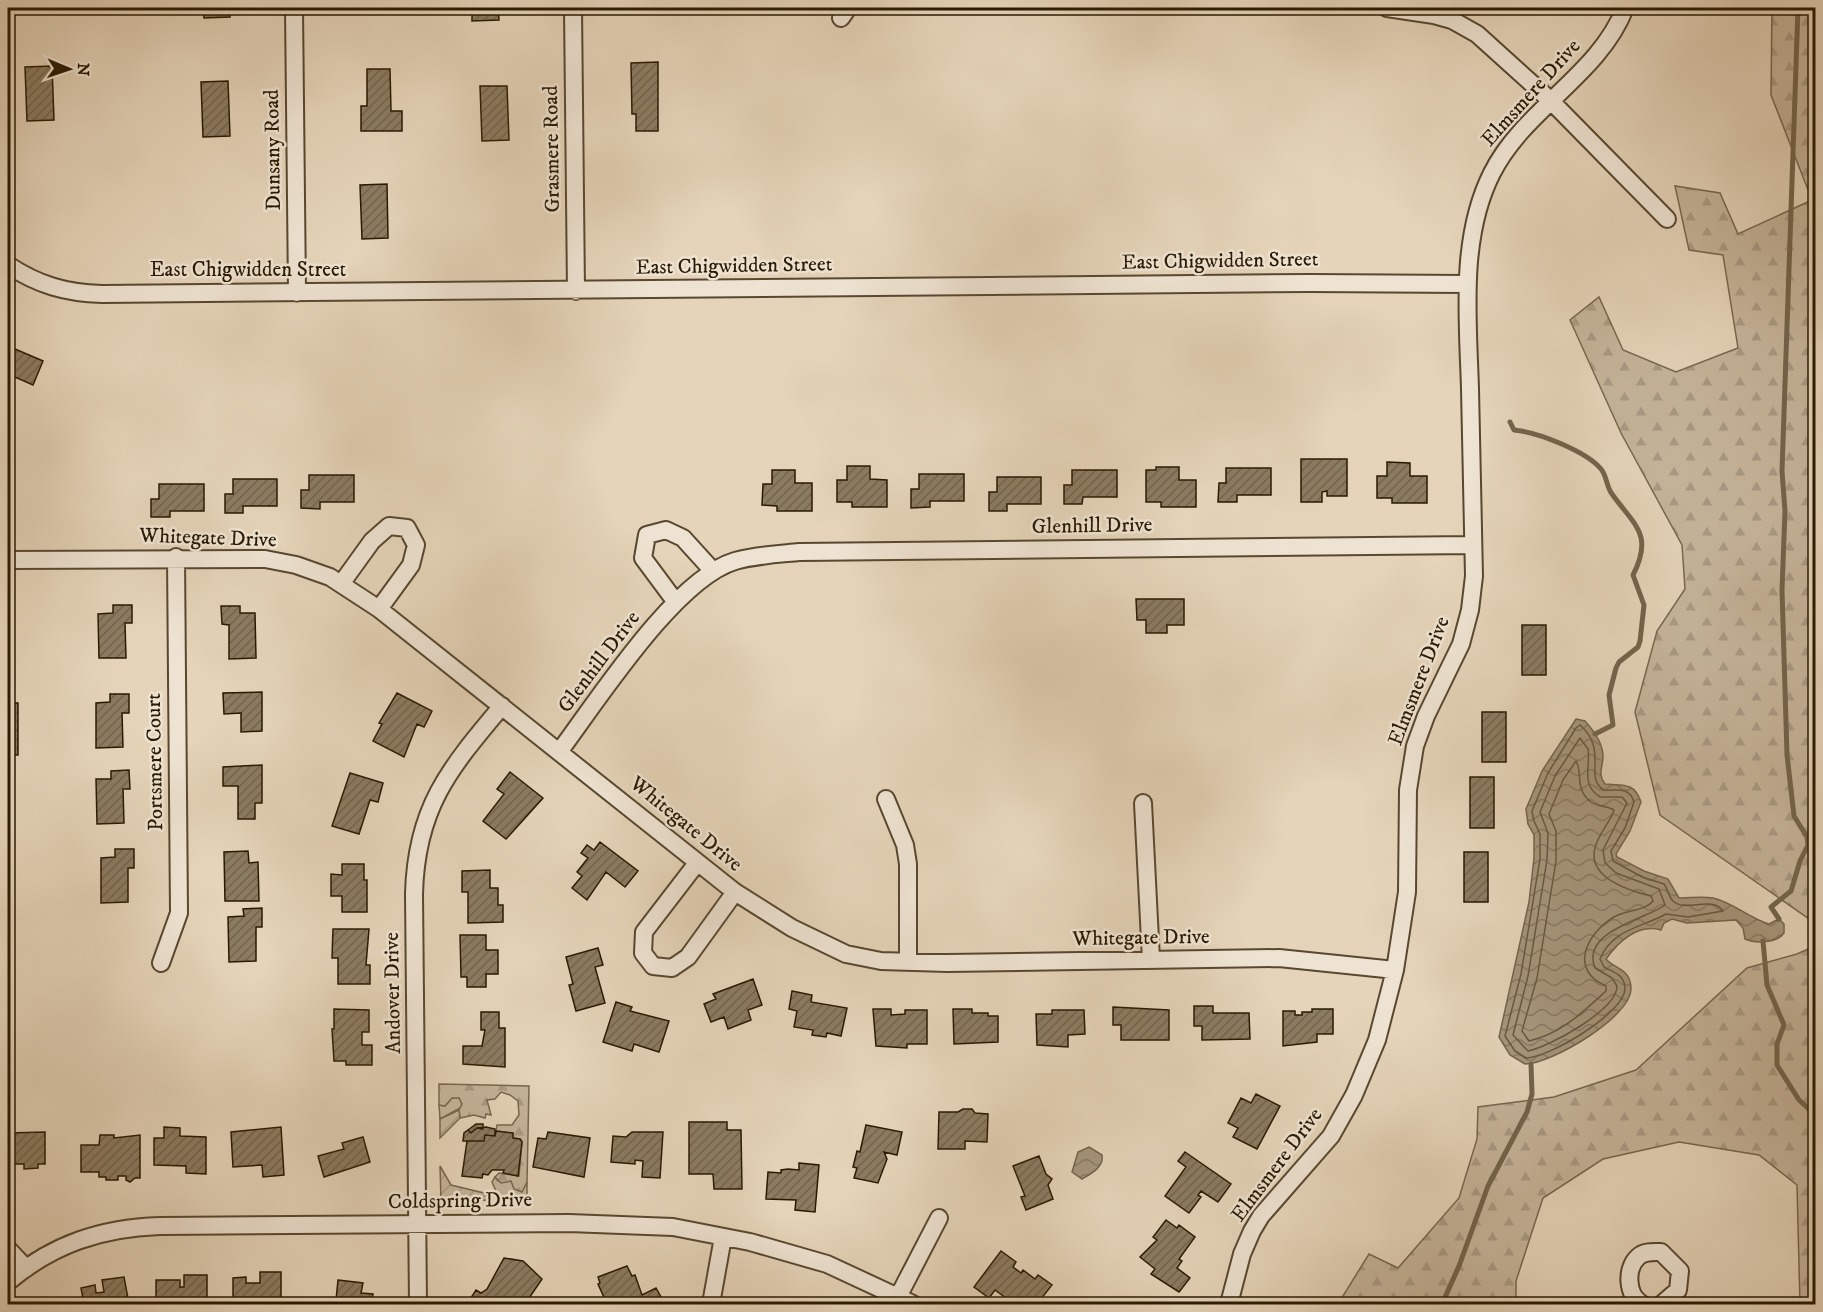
<svg xmlns="http://www.w3.org/2000/svg" width="1823" height="1312" viewBox="0 0 1823 1312" font-family="'IM FELL DW Pica',serif">
<style>
.grass{fill:#c5b49a;stroke:#77674e;stroke-width:1.5}
.forest{fill:url(#forest-firs);stroke:#77674e;stroke-width:1.5}
.garden{fill:url(#garden-furrows);stroke:#77674e;stroke-width:1.5}
.water{fill:url(#water-waves);stroke:#73644b;stroke-width:1.5}
.lines{fill:none;stroke-linecap:round;stroke-linejoin:round}
.shore{stroke:#67583e;stroke-width:1.5}
.stream{stroke:#73644b;stroke-width:5}
.building{fill:url(#building-hatch);stroke:#291a02;stroke-width:1.5}
.minor-casing{stroke:#584830;stroke-width:20}
.minor{stroke:#eee3d2;stroke-width:16}
.labels{text-anchor:middle;dominant-baseline:central;stroke-width:5;stroke-linejoin:round;paint-order:stroke}
.street-label{font-size:21px;fill:#291a02;stroke:#eee3d2}
</style>
<defs>
<pattern id="forest-firs" width="22" height="20" patternUnits="userSpaceOnUse" patternTransform="scale(1.5)"><rect width="22" height="20" fill="#c5b49a"/><path d="M5 1l3.5 6h-7zM16 11l3.5 6h-7z" fill="#a99a83"/></pattern>
<pattern id="garden-furrows" width="10" height="10" patternUnits="userSpaceOnUse" patternTransform="scale(1.5)"><rect width="10" height="10" fill="#c5b49a"/><path d="M-1 1l2-2M0 10L10 0M9 11l2-2" fill="none" stroke="#a99a83"/></pattern>
<pattern id="water-waves" width="16" height="10" patternUnits="userSpaceOnUse" patternTransform="scale(1.5)"><rect width="16" height="10" fill="#a5957b"/><path d="M0 5q4-4 8 0t8 0" fill="none" stroke="#867963"/></pattern>
<pattern id="building-hatch" width="6" height="6" patternUnits="userSpaceOnUse" patternTransform="scale(1.5)"><rect width="6" height="6" fill="#8b7b61"/><path d="M-1 1l2-2M0 6l6-6M5 7l2-2" fill="none" stroke="#72644e"/></pattern>
</defs>
<rect width="100%" height="100%" fill="#e5d4b9"/>
<filter id="stains"><feTurbulence type="fractalNoise" baseFrequency=".00333" numOctaves="4"/><feColorMatrix values="0 0 0 0 .2 0 0 0 0 .09 0 0 0 0 .02 0 0 0 .5 -.17"/></filter>
<radialGradient id="worn" r=".72"><stop offset=".6" stop-color="#630" stop-opacity="0"/><stop offset="1" stop-color="#630" stop-opacity=".3"/></radialGradient>
<path class="grass" d="M457,1097l4,3 1,7 -22,12 -1,-14 6,1 7,-8z
M495,1177l3,4h13l16,5v-4v18h-27l-8,-18z"/>
<path class="forest" d="M1772,8h44l-1,915 -155,-108 -25,-103 22,-81 28,-42 -3,-44 -61,-112 -51,-113 29,-23 24,53 53,22 62,-24 -15,-93 -34,-5 -14,-64 45,7 18,41 74,-34 -41,-105z
M1815,946v358h-15l-3,-119 -38,-30 -80,-13 -76,17 -60,39 -27,83v23h-178l31,-50 29,14 61,-70 18,-59 1,-32 76,-10 82,-27 111,-102 50,-14z
M439,1084l90,2 -2,96 -5,10 -8,-3 -3,-8 -10,2 -6,-6 4,-4 20,3 3,-34 -2,-3 -7,-1 -1,-5 -16,-2 1,-6h15l7,-10 -1,-14 -8,-6 -9,-3 -6,7 -8,1 4,15 -5,-1 -1,4 -11,-3 -14,3 -1,-8 3,-6 -3,-6h-7l-7,8 -6,-1z"/>
<path class="garden" d="M459,1110l1,8 -20,20v-19z
M440,1166l11,19 33,8 5,7 -48,1z"/>
<path class="water" d="M1576,719l9,2c8,9 18,22 18,35 0,11 -6,18 2,28 17,2 29,-3 36,18l-11,29 -14,23 1,3 27,14 24,8 11,19c11,0 23,-2 34,0 21,5 36,20 56,26l10,-5 5,5v9c-7,10 -28,11 -39,6l-2,-11 -7,-8 -49,3 -15,-4 -8,4 -3,7c-23,-7 -43,12 -55,29 8,10 25,9 25,30 0,28 -80,75 -106,75l-15,-9 -11,-18 30,-135 5,-44v-23l-6,-11 -2,-15 16,-38z
M1089,1147l13,8c2,12 -10,18 -20,24l-10,-7 6,-20z"/>
<g class="lines">
<path class="shore" d="M1580,725c29,25 3,53 24,65 13,1 25,-4 30,12l-9,26 -14,23 2,10 29,16 22,7c4,5 4,12 9,17 12,12 39,-6 50,10l-35,6 -22,-3c-23,13 -54,15 -66,45l4,8c9,5 20,7 21,21 1,24 -76,70 -99,70l-11,-7 -10,-15 16,-62 19,-115v-25l-6,-13 -2,-10 16,-38 28,-45z
M1580,738l8,11c3,18 -8,35 12,48h22l5,6 -24,47 2,13 11,10 43,16 6,16c-18,14 -85,26 -70,63l17,10 5,8c0,24 -68,61 -89,65l-15,-16 15,-59 19,-116 1,-27 -8,-21 15,-36z
M1576,761c7,12 -2,28 15,41 7,5 17,4 23,8 -4,13 -16,24 -19,38 -8,30 35,43 56,48l2,5c-8,10 -27,9 -39,16 -27,16 -46,53 -8,69v5c-23,21 -45,43 -77,50l-7,-10 15,-53 19,-117v-30l-7,-17 14,-34z"/>
<path class="stream" d="M1510,422l4,8c23,2 72,21 87,39 6,7 5,17 11,25 22,31 42,40 21,81l11,30 -4,36 -2,6 -19,15 -3,6 -7,27 4,30 -18,9
M1779,919l-8,-12 20,-16 9,-30 8,-16 -1,-8 -13,-21 -7,-61 -5,-165 3,-79 -3,-40 16,-463
M1763,941l4,44 17,40 -7,19v21l22,35 12,11 5,13
M1442,1304l17,-38 29,-80 39,-74 5,-18 -1,-30"/>
</g>
<path class="building" d="M203,8h27v9l-26,1z
M349,8h46v6l-46,-2z
M472,8h26l1,12 -27,1z
M638,8h22v5h-22z
M658,62v69h-22v-17h-4l-1,-51z
M52,66l2,54 -27,1 -2,-54z
M367,69h23l1,42h11v20h-41v-25h6z
M228,81l2,55 -27,1 -2,-55z
M480,86h27l2,54 -27,1z
M387,184l1,54 -26,1 -2,-54z
M8,346l35,15 -10,24 -25,-11z
M1301,459h46v37h-20v-5l-5,1v10h-21z
M1387,462l23,1v13h17v27h-35v-5h-15v-22h10z
M847,466h23v13l17,1v27h-35v-5h-15v-22h10z
M1156,467h23v13h17v27h-35v-5h-15v-32h10z
M1226,468h45v27h-34v7h-19l1,-19h7z
M772,470h23v13h17v28h-35v-5l-15,-1 1,-21h9z
M1072,470h45v27h-34l-1,7h-18v-19h8z
M919,474h45v27h-34v6l-19,1v-19h8z
M309,475h45v27h-34v7l-19,-1v-18h8z
M997,477h44v27h-34v7h-18v-19h8z
M233,479h44v27h-34v7h-18v-19h8z
M159,484h45v27h-34v6h-19v-18h8z
M1136,599h48v26h-17v8h-21v-13h-9z
M113,605h19v18h-7l1,35h-27l-1,-44 15,-1z
M221,606h19v7h15l1,45 -27,1v-34l-7,-1z
M1522,625h24v50h-24z
M262,692v39l-21,1v-19l-17,1 -1,-21z
M397,693l35,18 -8,16 -7,-3 -13,33 -31,-16 9,-17 -3,-1z
M110,694h19v19h-7l1,34 -27,1v-45l14,-1z
M8,703h10v52h-10z
M1482,712h24v50h-24z
M262,765v38h-7v16h-17v-33h-15v-19z
M129,770l1,19h-7l1,34 -27,1 -1,-45h15v-8z
M510,772l33,26 -37,41 -23,-18 21,-27 -7,-5z
M350,773l33,10 -5,19 -8,-2 -11,34 -27,-8z
M1470,777h24v51h-24z
M600,842l38,29 -13,16 -19,-15 -19,28 -15,-12 10,-12 -5,-4 11,-14 -7,-5 6,-8 7,5z
M115,849h19v19h-6v34l-27,1v-45l14,-1z
M248,851l1,12 9,-1 1,39h-34l-1,-49z
M1464,852h24v50h-24z
M342,864h22v16h3v32h-25v-16h-11v-22l11,1z
M490,870v18h8v17h5v17l-35,1v-31h-6v-21z
M262,908v19h-6v34l-27,1 -1,-45 16,-1 -1,-7z
M333,929h36l-3,36h4v19h-32v-26h-6z
M460,935h26v15h12v24h-12v13h-19v-10h-6z
M598,948l5,17 -8,2 10,36 -29,8 -7,-26 4,-1 -7,-27z
M753,979l9,26 -14,5 3,10 -23,9 -4,-12 -13,5 -7,-18 12,-5 -3,-5z
M792,991l20,4 -1,7 36,6 -6,28 -14,-3 -1,4 -14,-2 1,-5 -19,-3 3,-16 -8,-2z
M616,1002l16,5 -2,4 39,10 -10,31 -25,-8 -2,7 -29,-9z
M1194,1006h19v7h36l1,26 -48,1v-14h-8z
M1113,1007l56,3v30h-48v-15h-8z
M334,1009l35,1v22h-7v13h10v20h-26v-4h-12l-2,-32h2z
M873,1009h18v6l14,-1v-4h22v34h-20v4l-31,-2z
M953,1009h19v4h16v3h10v26l-44,2z
M1312,1009h21v25h-16v8l-34,4v-35h12v4h7v-3h10z
M1052,1010h32l1,24 -17,1v12l-31,-2 -1,-31h16z
M481,1012h18v16h6v39l-42,-3v-18h19l3,-16h-4z
M1256,1094l24,12 -23,43 -24,-12 5,-9 -10,-5 13,-25 10,5z
M963,1109h9l3,4 13,1 -1,28 -22,-1v8h-27l1,-37h19z
M689,1122h38v8h14l1,59h-28l-1,-15h-24z
M476,1124h7v5l-6,-1 -6,5 -3,-3z
M866,1125l36,7 -5,23 -13,-3 3,7 -9,24 -24,-5 3,-10 -4,-1 4,-16 3,1z
M164,1127l16,1v8l26,1v37l-20,-1v-7l-32,-1v-27h10z
M281,1127l3,48 -21,2 -1,-12 -29,2 -2,-35z
M486,1127l9,2v7l-10,-1 -1,6h-21l1,-8 4,-3 3,3 6,-5z
M496,1131l17,2v5l7,1 2,3 -4,34 -15,-3 1,-3h-12l-4,5 -5,-1 -1,4 -20,-2 5,-35h17l1,-6 10,1z
M45,1132v32h-7v4l-14,1v-5h-10v17h-6v-48z
M548,1132l42,6 -6,39 -51,-10 5,-29 8,1z
M632,1132h31l-3,46 -18,-1 1,-16 -8,-1v4l-24,-2 2,-26 13,1z
M100,1135h14v3l26,-3v43h-5l-5,4 -4,-2v-4h-8v4h-12v-3h-7v-5h-18v-27h18z
M363,1137l7,25 -46,15 -6,-21 26,-7 -2,-6z
M1185,1152l46,32 -13,18 -17,-11 -3,4 3,2 -12,16 -24,-17 21,-29 -8,-6z
M1039,1156l7,18 6,5 -4,6 5,14 -27,11 -5,-13 4,-1 -12,-30z
M799,1163l20,2 -4,47 -20,-2 1,-10 -30,-1 2,-27 13,1v-3l7,-1 11,1z
M1166,1220l11,8 2,-3 16,12 -16,22 3,2 -5,7 13,10 -11,14 -28,-18 4,-5 -15,-12 17,-17 -4,-3z
M1001,1251l15,11 -3,5 8,6 2,-3 12,9 3,-4 14,10 -15,19h-23l-19,-14 -6,8 -15,-11z
M504,1258l19,3 19,18 -17,25h-58l9,-14 5,3 6,-4z
M627,1266l5,10 3,-1 7,20 14,-7 9,16h-58l-9,-20 2,-1 -2,-6z
M260,1272h21v32h-48v-26l13,-1v6h14z
M184,1275h23v29h-51v-24h24v7h4z
M124,1277l5,27h-45l-3,-16 14,-3 1,8 8,-1 -2,-12z
M338,1280l25,3 -2,10 12,1 -2,10h-41l1,-5 5,1z"/>
<g class="lines">
<defs>
<path id="minor" d="M294,8l3,285
M573,8l3,283
M1387,8l47,7 18,5 25,14 73,66 117,119
M841,18l7,-10
M8,265c30,20 58,28 94,29l1208,-11 157,1
M8,560l257,-1 31,6 34,12 49,32 356,283 57,36 54,26 35,7 66,2 332,-5 116,12
M341,584l31,-43 17,-15 18,2 9,17 -5,20 -32,44
M675,601l-32,-43 4,-23 19,-5 17,8 30,33
M559,752c39,-52 116,-173 176,-191 21,-6 44,-7 64,-9l674,-7
M886,799l19,46 3,19v98
M1143,803l8,157
M697,863l-53,69 -1,21 10,13 19,2 16,-11 47,-65
M161,963l18,-50 -3,-356
M8,1249l17,18
M8,1282c45,-38 93,-54 152,-56l409,-3 104,4 77,15 77,22 86,40
M898,1297l41,-79
M418,1304l-4,-410c2,-86 35,-125 88,-188
M711,1304l12,-67
M1229,1304l13,-50 10,-23 9,-15 70,-80 23,-41 23,-55 18,-70 12,-78 1,-102 7,-44 11,-30 35,-72 9,-34 4,-34c-1,-62 -3,-125 -4,-187 -2,-70 -11,-151 22,-216 32,-64 107,-98 133,-165
M1642,1304c-15,-8 -17,-35 -4,-47 6,-6 15,-5 23,-5l19,19 -2,19 -16,14"/>
</defs>
<use href="#minor" class="minor-casing"/>
<use href="#minor" class="minor"/>
</g>
<g class="labels">
<g class="street-label">
<text transform="translate(1531 93) rotate(-48)">Elmsmere Drive</text>
<text transform="translate(552 149) rotate(-91)">Grasmere Road</text>
<text transform="translate(273 150) rotate(-91)">Dunsany Road</text>
<text transform="translate(1220 261) rotate(-1)">East Chigwidden Street</text>
<text transform="translate(734 266) rotate(-1)">East Chigwidden Street</text>
<text x="248" y="270">East Chigwidden Street</text>
<text transform="translate(1092 526) rotate(-1)">Glenhill Drive</text>
<text transform="translate(208 538) rotate(2)">Whitegate Drive</text>
<text transform="translate(599 662) rotate(-53)">Glenhill Drive</text>
<text transform="translate(1419 681) rotate(-69)">Elmsmere Drive</text>
<text transform="translate(155 762) rotate(-91)">Portsmere Court</text>
<text transform="translate(686 824) rotate(39)">Whitegate Drive</text>
<text transform="translate(1141 938) rotate(-1)">Whitegate Drive</text>
<text transform="translate(393 993) rotate(-91)">Andover Drive</text>
<text transform="translate(1277 1165) rotate(-53)">Elmsmere Drive</text>
<text transform="translate(460 1201) rotate(-1)">Coldspring Drive</text>
</g>
</g>
<rect width="1823" height="1312" fill="none" stroke="#e5d4b9" stroke-width="30"/>
<rect x="9" y="9" width="1805" height="1294" fill="none" stroke="#291a02" stroke-width="3"/>
<rect x="15" y="15" width="1793" height="1282" fill="none" stroke="#291a02" stroke-width="1.5"/>
<g transform="translate(69 69) rotate(92)" stroke="#eee3d2" stroke-width="4.5" paint-order="stroke">
<path d="M0-4.5L10 22L0 15L-10 22Z" fill="#291a02"/>
<text y="-9" font-size="16" font-weight="bold" text-anchor="middle" fill="#291a02">N</text>
</g>
<rect width="100%" height="100%" filter="url(#stains)"/>
<rect width="100%" height="100%" fill="url(#worn)"/>
</svg>
